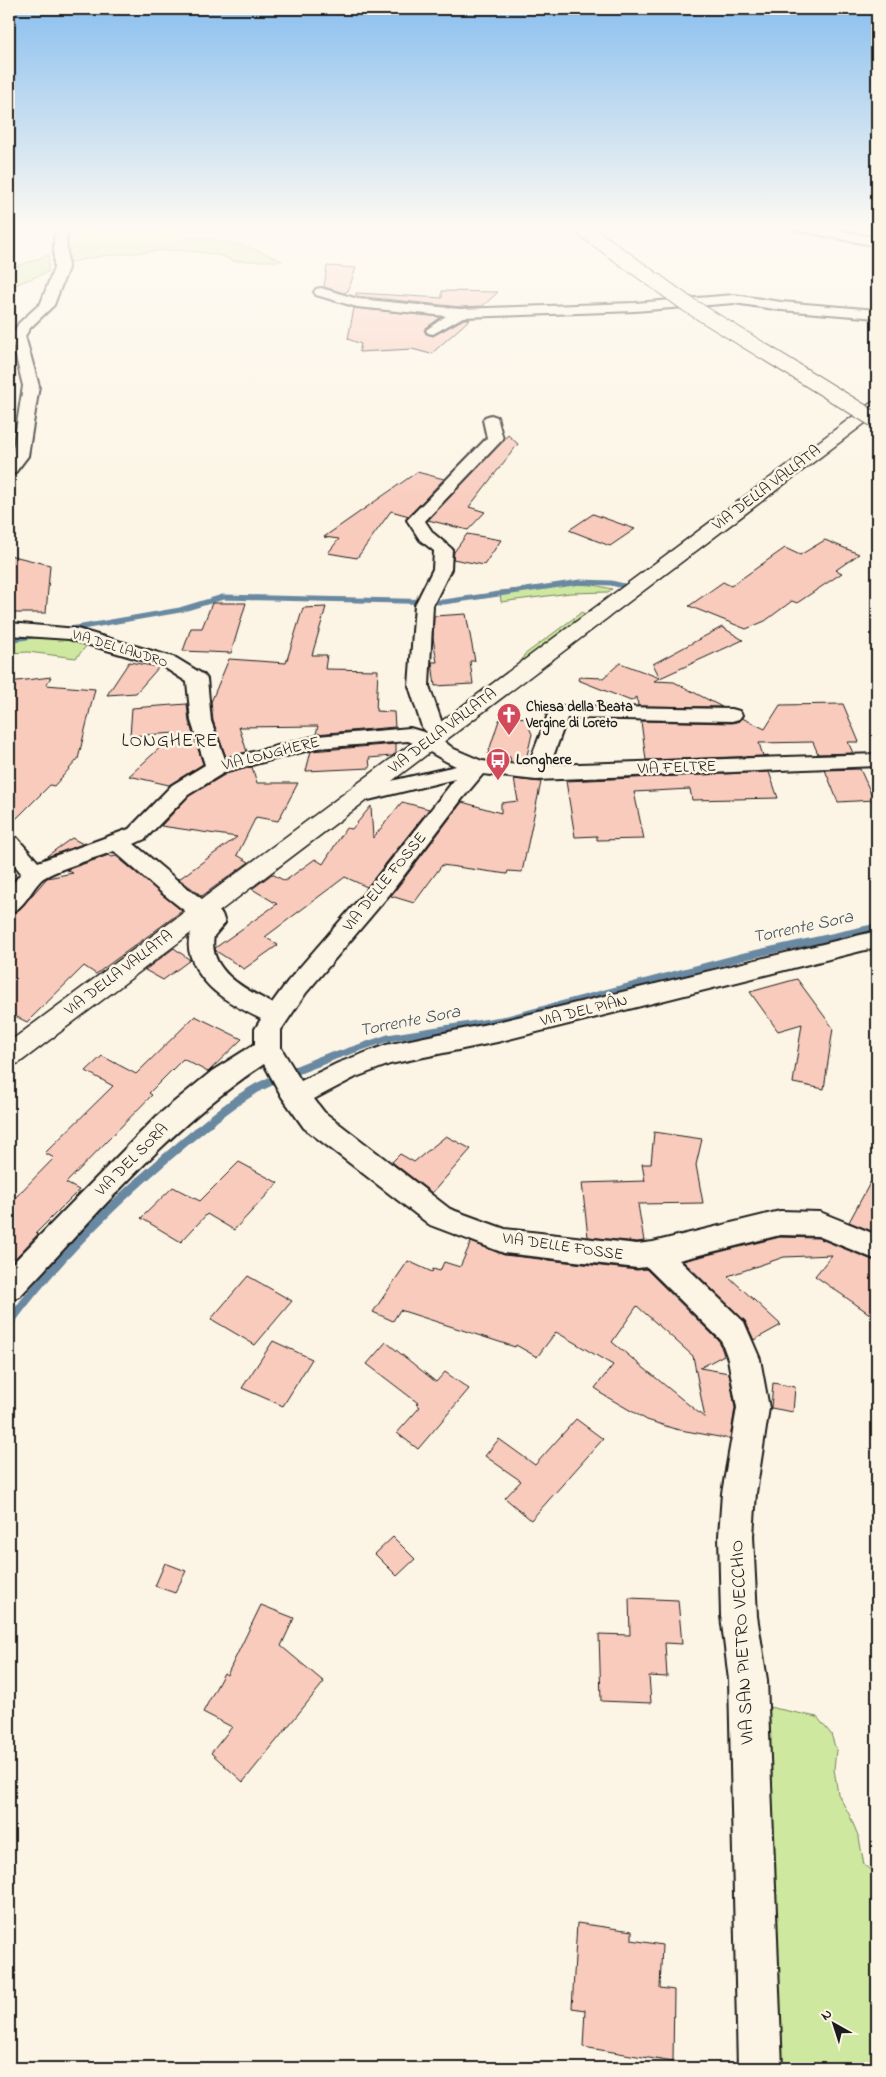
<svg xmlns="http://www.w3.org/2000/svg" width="886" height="2077" viewBox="0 0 886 2077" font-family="'Indie Flower',sans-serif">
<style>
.green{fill:#cee89f;stroke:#75825e}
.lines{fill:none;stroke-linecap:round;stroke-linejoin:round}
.stream-far2{stroke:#6988a1;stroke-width:5}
.stream-far1{stroke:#6988a1;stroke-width:7}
.stream{stroke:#6988a1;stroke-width:9}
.building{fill:#f9cbbd;stroke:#1c1c1c;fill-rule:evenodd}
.minor-casing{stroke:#1c1c1c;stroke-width:4}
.secondary-casing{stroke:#1c1c1c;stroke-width:3}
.minor{fill:#fcf5e5;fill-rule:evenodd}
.secondary{fill:#fcf5e5;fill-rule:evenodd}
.motorway-bridge-casing{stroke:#1c1c1c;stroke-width:17;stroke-linecap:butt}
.motorway-bridge{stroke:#fcf5e5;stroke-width:15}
.labels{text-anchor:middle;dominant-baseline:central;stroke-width:5;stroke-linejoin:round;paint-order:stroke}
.far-street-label{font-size:14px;fill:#1c1c1c;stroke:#fcf5e5}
.far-poi-label{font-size:14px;font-weight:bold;fill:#1c1c1c;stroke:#fcf5e5;text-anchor:start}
.street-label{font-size:16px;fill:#1c1c1c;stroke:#fcf5e5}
.poi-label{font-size:16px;font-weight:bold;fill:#1c1c1c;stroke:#fcf5e5;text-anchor:start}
.water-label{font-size:18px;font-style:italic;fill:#43525f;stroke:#fcf5e5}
.quarter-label{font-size:19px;letter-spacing:1px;fill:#1c1c1c;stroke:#fcf5e5}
.near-street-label{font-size:19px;fill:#1c1c1c;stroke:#fcf5e5}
</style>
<rect width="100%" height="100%" fill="#fcf5e5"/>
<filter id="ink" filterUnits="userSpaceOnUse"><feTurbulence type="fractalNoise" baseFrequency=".02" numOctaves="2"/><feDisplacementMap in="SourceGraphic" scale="10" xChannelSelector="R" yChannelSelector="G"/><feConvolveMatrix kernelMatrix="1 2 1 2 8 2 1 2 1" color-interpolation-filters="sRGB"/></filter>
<g filter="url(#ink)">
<path class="green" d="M63,226h42l4,7 5,1 48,-5 4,-3h45l-29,4 1,9c34,-2 69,7 99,22h-49l-10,-5 -23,-4 -31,-2 -67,6 -42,8z
M49,255l-1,17 -39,15v-18z
M573,584l21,1 18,4 -4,3 -38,1 -69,9 -1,-11z
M582,612l4,3 -66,50 4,-10z
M9,634l27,3 16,-2 37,8 -13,15 -48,-6 -19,1z
M740,1701l77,16 14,17 5,16 -2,19 4,25 12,22 9,22 5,27 13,10v193h-125l-12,-196z"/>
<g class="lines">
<path class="stream-far2" d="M65,630l115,-20 43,-13 221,5 136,-20 31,1 13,3
M9,640l30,-5"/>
<path class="stream-far1" d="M329,1058l59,-20 120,-19 237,-63 132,-29"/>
<path class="stream" d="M9,1323c50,-68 112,-128 177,-182 23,-19 46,-39 73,-54 23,-12 49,-21 73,-31"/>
</g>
<path class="building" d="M327,266l29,2 -8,23 -4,2 -20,-6z
M442,291l56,1 -15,14 -23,1 -104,-11v-3l86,5z
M354,308l87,9 -17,13 2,4 7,2 31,-17h6l-39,35 -19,-5 -53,3 2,-8 -13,-5z
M508,435l10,9 -49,63 16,5 -17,18 -40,-10z
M417,472l27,7 -35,37 -18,-5 -34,47 -29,-5 11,-14 -15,-2z
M593,514l11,4 31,11 -25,17 -41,-16z
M467,534l34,6 -17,25 -31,-6 1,-7z
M825,540l34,14 -23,16 6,3 -45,30 -5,-2 -27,20 -19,8 -57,-23 34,-24 8,4 54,-38 15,7z
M9,555l41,10 -4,48h-37z
M212,603h34l-15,50 -48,-2 8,-23h11z
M326,607l-14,48h15l-2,14 53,1 -2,41 18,1 1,15 -79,7 2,-8 -79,1 8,25 -21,5 -13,-36 -2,-19 18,-43 57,4 17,-55z
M466,614l9,47h-5l3,23 -38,2 -3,-24h5l-4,-24 1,-22z
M722,627l21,13 -83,38 -7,-14z
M129,662l30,5 -23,26 -29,2z
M620,663l40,15 -6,3 20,1 48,25 -84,-1 -1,-9 -6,4 -53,-21 1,-3 24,1z
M51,677l-5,8 49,4 -17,70 -24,27 -4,-1 -41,41v-144z
M187,704l2,18 14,42 -34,21 -40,-9 47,-43 -46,3 2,-28z
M843,704l16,38h-11l5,11 -35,1 -5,-12 -54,1 4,13 -117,4 -5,-39 91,2 8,-2 2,-3 23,11 15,-24z
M510,716l15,2 7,16 -7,30 -14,-2 -1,-5 -22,-3 11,-34z
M396,744v9l-4,3 -23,2 1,10 -64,3 5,-20z
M252,767l5,16h41l-20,38 -22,-4 -19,38 12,7 -47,34 -23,-17 58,-42 -76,-11 28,-30 37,-22z
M860,769l14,31 -36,2 -13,-32z
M769,772l9,26 -86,2 -2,-11 -56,3 10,47 -47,1v-4l-22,1 -9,-56z
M514,779l27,3 -19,90 -14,-1 -1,3 -65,-9 -28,38 -23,-7 71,-94 39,11v-10l17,-2z
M402,802l27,7 -62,78 -22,-10 -80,60 13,8 -34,24 -28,-18 -1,-3 62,-44 -25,-15 20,-15 13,7 30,-22 8,5 23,-36 6,1 19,-23 2,32z
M72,838l11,6 -39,14z
M109,855l3,2 4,-1 66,55 -86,63 -12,-8 -57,56 -18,-9v-98l11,-6 27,-31 26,-5 -7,-3z
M174,948l16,12 -27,20 -18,-10z
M797,979l36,49 -9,61 -31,-6 9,-59 -24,7 -28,-39z
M195,1016l47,23 -34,33 -25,-13 -34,34 3,2 -86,88 13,7 -43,43 2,1 -29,31v-61l45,-46 -9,-5 68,-67 -27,-15 16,-15 34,18z
M654,1132l48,7 -6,26 7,38 -65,1 6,37 -7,1 -49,-5 -6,-54 63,-2 -3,-17h9z
M446,1136l25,13 -39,44 -40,-31 8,-8 14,8z
M239,1162l39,21 -44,47 -27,-16 -26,28 -40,-24 32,-31 27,14z
M877,1170v63l-28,-11z
M780,1237l38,1 59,24v57l-62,-43 17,-21 -48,2 -56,19 53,49 -27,15 -9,-19 -62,-60z
M471,1242l33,13 133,15 9,-1 73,72 5,14 -24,13 29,5 6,35 -5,31 -55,-10 -28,-9 -47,-27 1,-1 -6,-4 18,-23 -57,-33 -19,25 -21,-12 -1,2 -115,-37 -7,11 -20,-9 35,-51 24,11 1,-3 7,2 4,-9 16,5zM637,1306l56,50 12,62 -93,-76z
M248,1276l44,25 -37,44 -44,-26z
M273,1341l39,18 -29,47 -41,-18z
M386,1342l50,40 9,-10 24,17 -51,60 -21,-16 23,-26 -4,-3 2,-1 -51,-39z
M773,1383l22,4 -2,25 -22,-4z
M576,1419l27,20 -72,81 -26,-22 16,-17 -36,-25 14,-17 36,26z
M393,1537l22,22 -18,17 -22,-22z
M165,1563l21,8 -11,22 -20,-7z
M629,1598l49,2 4,44 -17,-1 2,34 -18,-1 2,27 -50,-2 -2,-67 31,1z
M261,1605l33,13 -13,28 43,36 -81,100 -32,-29 21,-26 -29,-15 21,-39 3,2z
M577,1923l55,8v9l30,5 -2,43 14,2 -1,72 -90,-15 2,-37 -13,-2z"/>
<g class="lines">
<defs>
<path id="minor" d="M9,226h9l-9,6z
M59,226h12l-5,11 2,31 -14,37 -24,23 -5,8 14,50 -11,70 -13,17 -6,1v-15l3,-4 11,-69 -12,-50 8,-13 22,-20 13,-35v-31z
M789,226h27l61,12v8l-82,-16z
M321,288l37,11 102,10 175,-6 99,-8 47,7 96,8v8l-96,-8 -47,-7 -99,8 -172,6 -30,17 -5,-1 -2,-3 20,-14 -89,-9 -41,-12 -2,-3 2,-3z
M491,415l6,2 6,22 -78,82 8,12 19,16 -1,20 -18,36 -4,81 13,37 7,4 4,4 -4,4c-9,3 -20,1 -27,-8l-13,-41 6,-81 18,-36 1,-18 -14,-11 -13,-20 80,-82 -4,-18 2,-3z
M9,623l68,6 99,29 28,17 3,4 4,42 14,38 92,-23 93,-8 27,8 17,13 28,12 46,5 21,-54 3,-4 7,-2 173,3 7,2 3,4 -3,4 -7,2 -165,-3 -17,47 327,-11v12l-341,14 -53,-6 -21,25 -73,96 -83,98 -25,37v18l20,33 37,-18 48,-18 111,-23 380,-91v16l-380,95 -107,22 -34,13 -42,22 10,13 126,97 55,20 132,15 16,-2 127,-31 40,1 57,23v25l-59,-24 -38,-1 -101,25 65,62 16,37 9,49 -13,85 -3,43 4,80 10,64 15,388h-44l-9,-388 -8,-64 -2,-80 3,-43 15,-85 -9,-49 -7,-19 -74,-73 -10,1 -133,-15 -74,-28 -126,-97 -22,-31 -18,-33c-93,61 -168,152 -244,232l-11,4v-33l148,-151 55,-45 43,-27v-15l6,-10c-30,-15 -58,-29 -70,-62 -5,-14 -2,-25 8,-35l-37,-29 -48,-42c-15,6 -64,20 -73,29 -11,11 -17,29 -32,33v-24l12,-16 -12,-15v-22l8,2 21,24 91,-33 43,-44 33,-20 -14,-44 -4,-39 -25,-16 -93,-27 -60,-4zM408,741c17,6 31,18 48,25l-108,25 -3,5 3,5 8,2 99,-24 -82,104 -85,98 -16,22c-25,-13 -65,-32 -58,-67l11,-13 -3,-9 -44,-33 -44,-37 11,-5 43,-44 37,-23 92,-24z"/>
<path id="secondary" d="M877,401v13l-858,649 -10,3v-24l862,-639z"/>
</defs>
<use href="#minor" class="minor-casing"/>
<use href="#secondary" class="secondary-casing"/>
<use href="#minor" class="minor"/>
<use href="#secondary" class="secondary"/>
<defs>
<path id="motorway-bridge" d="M579,226l108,78 190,117"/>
</defs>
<use href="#motorway-bridge" class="motorway-bridge-casing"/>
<use href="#motorway-bridge" class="motorway-bridge"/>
</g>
</g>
<linearGradient id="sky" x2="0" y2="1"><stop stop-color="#8abfef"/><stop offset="0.44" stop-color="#fefaf3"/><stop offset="1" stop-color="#fefaf3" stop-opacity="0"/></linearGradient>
<rect width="886" height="517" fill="url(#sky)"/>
<defs>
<symbol id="church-pin" viewBox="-11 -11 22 30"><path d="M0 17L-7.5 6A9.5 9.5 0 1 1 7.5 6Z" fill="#d1495b" stroke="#fcf5e5"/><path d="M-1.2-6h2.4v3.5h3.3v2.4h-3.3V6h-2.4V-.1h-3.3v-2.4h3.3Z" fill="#fff"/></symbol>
<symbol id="bus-pin" viewBox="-11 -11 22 30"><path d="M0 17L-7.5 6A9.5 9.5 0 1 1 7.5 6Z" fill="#d1495b" stroke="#fcf5e5"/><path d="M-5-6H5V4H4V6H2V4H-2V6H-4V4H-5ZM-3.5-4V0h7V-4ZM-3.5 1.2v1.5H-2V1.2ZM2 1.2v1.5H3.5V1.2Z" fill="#fff"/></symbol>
</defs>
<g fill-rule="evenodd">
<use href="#church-pin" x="495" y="701" width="28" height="38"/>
<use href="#bus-pin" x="484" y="746" width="28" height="38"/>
</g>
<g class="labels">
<g class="far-street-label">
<text transform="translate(120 649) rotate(17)">VIA DEL LANDRO</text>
</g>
<g class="far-poi-label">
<text x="526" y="707">Chiesa della Beata<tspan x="526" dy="16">Vergine di Loreto</tspan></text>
</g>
<g class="street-label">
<text transform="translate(767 488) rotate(-37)">VIA DELLA VALLATA</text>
<text transform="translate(443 731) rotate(-37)">VIA DELLA VALLATA</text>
<text transform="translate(271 754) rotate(-14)">VIA LONGHERE</text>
<text transform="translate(677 768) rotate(-2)">VIA FELTRE</text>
<text transform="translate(385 882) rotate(-51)">VIA DELLE FOSSE</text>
<text transform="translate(119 973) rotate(-37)">VIA DELLA VALLATA</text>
<text transform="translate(584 1011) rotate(-14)">VIA DEL PIÀN</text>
<text transform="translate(132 1160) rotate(-45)">VIA DEL SORA</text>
<text transform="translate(563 1247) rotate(8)">VIA DELLE FOSSE</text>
</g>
<g class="poi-label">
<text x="516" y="760">Longhere</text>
</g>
<g class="water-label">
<text transform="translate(803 928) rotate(-12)">Torrente Sora</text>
<text transform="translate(410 1022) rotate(-11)">Torrente Sora</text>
</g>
<g class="quarter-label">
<text x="170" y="741">LONGHERE</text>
</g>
<g class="near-street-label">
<text transform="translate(743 1642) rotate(-93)">VIA SAN PIETRO VECCHIO</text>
</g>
</g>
<rect width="886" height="2077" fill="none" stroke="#fcf5e5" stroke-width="30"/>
<rect x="15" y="15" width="856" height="2047" fill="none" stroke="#1c1c1c" stroke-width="2" filter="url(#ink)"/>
<g transform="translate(834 2024) rotate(321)" stroke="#fcf5e5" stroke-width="4" paint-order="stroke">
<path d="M0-4L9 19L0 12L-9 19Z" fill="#1c1c1c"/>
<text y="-8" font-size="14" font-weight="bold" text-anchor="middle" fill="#1c1c1c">N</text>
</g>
</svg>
